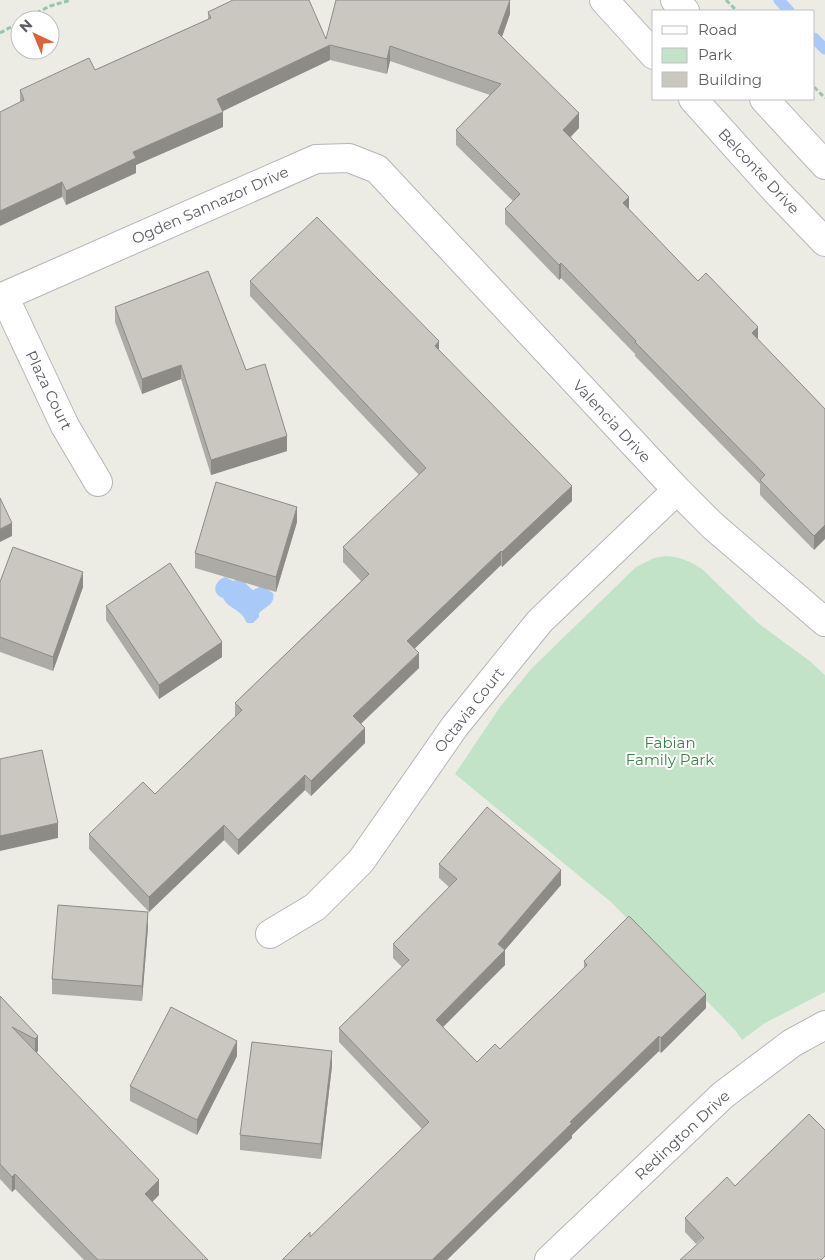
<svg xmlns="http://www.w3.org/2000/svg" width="825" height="1260" viewBox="0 0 825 1260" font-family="Montserrat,sans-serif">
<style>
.green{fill:#c2e3c7}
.water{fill:#a9c9f8}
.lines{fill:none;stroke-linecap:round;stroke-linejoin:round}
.stream{stroke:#a9c9f8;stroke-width:11}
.minor-casing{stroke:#b4b5ba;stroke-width:30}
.tertiary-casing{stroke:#b4b5ba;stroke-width:30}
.secondary-casing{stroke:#b5b7bd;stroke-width:30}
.path{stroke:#9cc3ad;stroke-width:3;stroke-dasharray:5 2.5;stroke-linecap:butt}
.minor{stroke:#fff;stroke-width:28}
.tertiary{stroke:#fff;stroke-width:28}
.secondary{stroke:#fff;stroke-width:28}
.wall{fill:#adaba5}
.shaded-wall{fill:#8d8b86}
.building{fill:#c9c7c0;stroke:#8d8b86}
.labels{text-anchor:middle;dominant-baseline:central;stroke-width:4;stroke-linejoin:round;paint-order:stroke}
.street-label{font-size:15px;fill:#5c5e63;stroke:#fff}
.park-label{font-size:15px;fill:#3c824b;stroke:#fff}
</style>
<rect width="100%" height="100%" fill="#edece4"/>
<path class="green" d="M666,556c15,1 24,5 36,13l56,54 53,39 14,13v317l-60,31 -23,17 -7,-10 -124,-128 -156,-128 45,-67 32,-39 104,-101 18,-9z"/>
<path class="water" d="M225,577l8,4c12,-4 12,4 20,9l9,-4 11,7c3,11 -8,14 -14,20v4l-6,6h-6c-2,-3 -3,-6 -5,-8 -6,-7 -15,-8 -19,-17 -12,-4 -9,-17 2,-21z"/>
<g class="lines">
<path class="stream" d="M779,0l10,11
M814,38l11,11"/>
<defs>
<path id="minor" d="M4,296l61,130 33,56
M0,298l316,-139 33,-1 28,11 300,321 36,36 112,96
M270,934l45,-27 46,-46 94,-135 85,-105 137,-131"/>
<path id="tertiary" d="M549,1260l174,-165 69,-52 33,-18"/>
<path id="secondary" d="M604,0l50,55
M675,0l10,11
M693,99l82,91 50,52
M764,99l61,66"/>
</defs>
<use href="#minor" class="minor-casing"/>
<use href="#tertiary" class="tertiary-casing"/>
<use href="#secondary" class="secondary-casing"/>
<path class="path" d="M726,0l11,11
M23,20l27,-14 21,-6
M0,33l20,-11
M814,87l11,11"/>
<use href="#minor" class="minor"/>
<use href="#tertiary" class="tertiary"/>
<use href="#secondary" class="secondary"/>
</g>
<path class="wall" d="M208,12l118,27 184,-25 -8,23 77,91 -8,9 58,73 69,71 60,59 67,69 -11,141 -54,-55v-11l-125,-128v-2l-74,-76 -2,2 -54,-56v-15l8,-8 -57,-56v-15l34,-35 -100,-34 -3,13 -57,-14 -108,51 1,16 -87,38v8l-70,32 -46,-102v-13l75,-20 113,-51z
M250,281l189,69 133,151 -70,66 -1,-2 -86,83 4,20 -58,56 4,19 -54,53 -6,-6 -67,65 -14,-15 -75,72 -60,-63v-15l66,-40 80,-77v-14l126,-122 -18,-19v-15l76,-72 -169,-179z
M115,307l131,63 41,81 -76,24 -30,-96 -39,15 -27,-72z
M297,522l-21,70 -81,-24v-15z
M0,582l83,5 -30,84 -53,-19z
M106,606l116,51 -63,42 -53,-79z
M439,864l122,21 -56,65v15l-62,62 34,35 23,-13 84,-81v-7l122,47 -45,45 -2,-2 -87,84v3l-262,99 112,-108 -83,-87v-14l63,-61 -9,-9v-14l56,-57 -10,-9z
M148,927l-6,74 -90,-7v-15z
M0,996l38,40v15l-2,2 123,142 -7,7 56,58h-124l-69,-71 -3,3 -12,-13z
M237,1056l-40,79 -67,-34v-15z
M332,1066l-11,93 -81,-9v-15z
M825,1130l-129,114 -11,-12v-14l50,-32z"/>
<path class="shaded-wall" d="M510,0v14l-12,34v-15z
M330,45v15l-113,54v-15z
M390,46v15l-3,13v-15z
M223,112v15l-87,38v8l-70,32v-14l67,-39z
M579,113v15l-16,16v-14z
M62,182v15l-62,29v-15z
M629,197v15l-6,-9z
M561,263v15l-2,2v-15z
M758,327v15l-6,-9z
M439,341v15l-4,-10z
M181,365v14l-39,15v-15z
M287,436v15l-76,24v-15z
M572,486v15l-70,66v-15z
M297,507v15l-21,70v-15z
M12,523v13l-12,6v-13z
M825,525v14l-11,11v-14z
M501,551v14l-94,91v-15z
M83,572v15l-30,84v-14z
M222,642v15l-63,42v-14z
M419,653v15l-66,63v-15z
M365,728v15l-54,53v-15z
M305,775v15l-67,65v-15z
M58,823v15l-58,13v-15z
M224,825v15l-75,72v-15z
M561,870v15l-56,65v15l-69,69v-14l62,-76z
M148,912v15l-6,74v-15z
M706,994v14l-45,45v-15z
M38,1036v15l-3,3v-15z
M659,1036v15l-87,84v3l-125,122h-15l138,-138z
M237,1041v15l-40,79v-15z
M332,1051v15l-11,93v-15z
M15,1174v15l-3,3v-15z
M159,1180v15l-14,14v-15z"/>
<path class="building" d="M233,0h76l17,39 10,-39h174l-12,33 81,80 -16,17 66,67 -6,6 75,78 8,-8 52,54 -6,6 73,76v116l-11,11 -54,-56 5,-5 -130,-133 1,-1 -75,-78 -2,2 -54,-56 15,-15 -64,-64 45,-46 -111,-38 -3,13 -57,-14 -113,54 6,13 -90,40 3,6 -70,33 -4,-9 -62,29v-99l24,-12 -4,-10 69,-32 6,12 116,-52 -3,-6z
M317,217l122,124 -4,5 137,140 -70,66 -1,-1 -94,90 12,12 -66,63 12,12 -54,53 -6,-6 -67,65 -14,-15 -75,72 -60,-63 54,-52 12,12 87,-84 -7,-7 134,-129 -26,-27 83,-79 -176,-187z
M208,271l38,99 19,-6 22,72 -76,24 -30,-95 -39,14 -27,-72z
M216,482l81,25 -21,70 -81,-24z
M0,498l12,25 -12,6z
M13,547l70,25 -30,85 -53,-20v-55z
M170,563l52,79 -63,43 -53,-79z
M42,750l16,73 -58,13v-77z
M487,807l74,63 -63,74 7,6 -69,70 41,42 18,-18 5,5 87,-84 -3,-4 45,-45 77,78 -45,44 -2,-2 -89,86 2,1 -140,137h-150l28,-28v5l119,-115 -90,-94 70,-68 -16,-16 64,-65 -18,-15z
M58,905l90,7 -6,74 -90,-7z
M0,996l38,40 -3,3 -23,-12 147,153 -14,14 63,66h-110l-83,-86 -3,3 -12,-13z
M171,1007l66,34 -40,79 -67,-34z
M252,1042l80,9 -11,93 -81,-9z
M809,1114l16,16v126l-4,4h-141l24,-22 -19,-20 42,-41 8,9z"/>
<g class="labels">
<g class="street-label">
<text transform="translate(759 171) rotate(47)">Belconte Drive</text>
<text transform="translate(210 205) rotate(-24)">Ogden Sannazor Drive</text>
<text transform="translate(49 390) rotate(64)">Plaza Court</text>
<text transform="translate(612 421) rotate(47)">Valencia Drive</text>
<text transform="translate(469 710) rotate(-52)">Octavia Court</text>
<text transform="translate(682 1135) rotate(-43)">Redington Drive</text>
</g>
<g class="park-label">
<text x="670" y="742">Fabian<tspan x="670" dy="17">Family Park</tspan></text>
</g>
</g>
<rect x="652" y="10" width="162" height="90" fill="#ffffff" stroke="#bebfc1"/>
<rect x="662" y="26" width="25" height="8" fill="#ffffff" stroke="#bebfc1"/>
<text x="698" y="35" font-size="15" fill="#5c5e63">Road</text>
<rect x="662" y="48" width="25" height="15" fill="#c2e3c7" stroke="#bebfc1"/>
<text x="698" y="60" font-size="15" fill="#5c5e63">Park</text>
<rect x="662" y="72" width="25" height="15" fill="#c9c7c0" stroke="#bebfc1"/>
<text x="698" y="85" font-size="15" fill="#5c5e63">Building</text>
<g transform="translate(35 35) rotate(316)"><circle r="24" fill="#ffffff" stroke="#bebfc1"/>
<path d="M0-4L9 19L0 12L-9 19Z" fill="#db623c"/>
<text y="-8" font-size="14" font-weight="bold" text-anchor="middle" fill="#5c5e63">N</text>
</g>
</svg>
